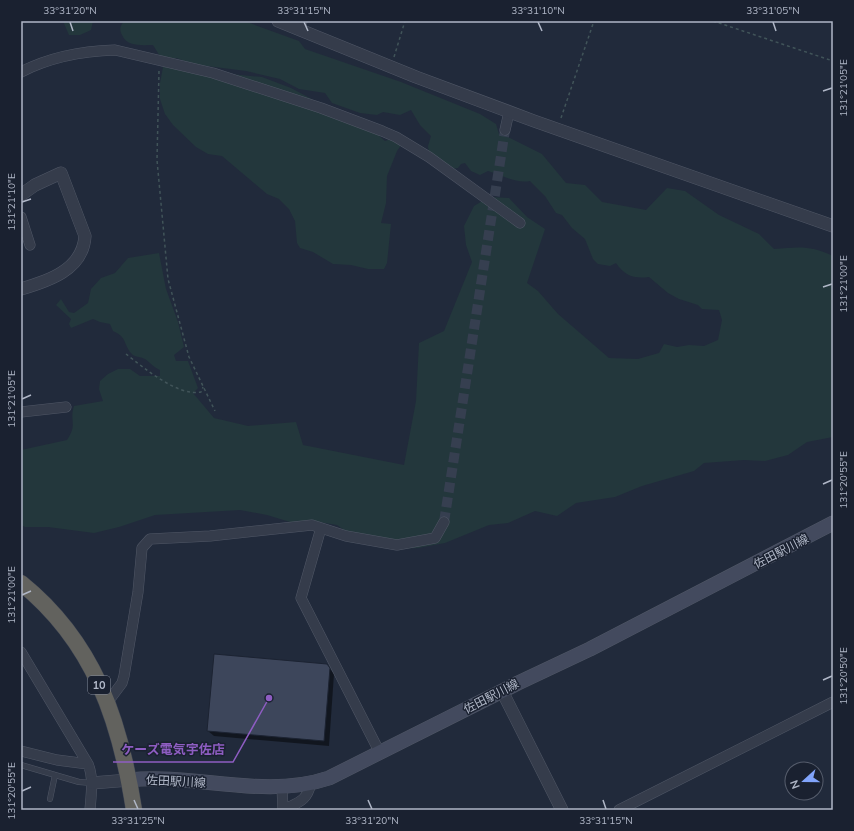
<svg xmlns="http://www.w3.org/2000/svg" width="854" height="831" viewBox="0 0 854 831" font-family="Mulish,'Noto Sans JP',sans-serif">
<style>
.green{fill:#23373c}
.shadow{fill:#0007}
.building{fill:#3d465b;stroke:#1c2332}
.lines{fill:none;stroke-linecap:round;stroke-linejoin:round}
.minor-tunnel{stroke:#363f50;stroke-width:10;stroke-dasharray:10 5;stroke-linecap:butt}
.service-casing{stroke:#505766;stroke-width:6}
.minor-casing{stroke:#505766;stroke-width:11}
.tertiary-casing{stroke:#505766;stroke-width:13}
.secondary-casing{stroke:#505766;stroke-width:15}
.trunk-casing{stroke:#3d4453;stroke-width:17}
.path{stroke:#415459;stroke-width:1.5;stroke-dasharray:3 3;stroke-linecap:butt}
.service{stroke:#353c4b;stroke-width:5}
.minor{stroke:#353c4b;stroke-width:10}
.tertiary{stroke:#353c4b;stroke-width:12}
.secondary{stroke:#434a5e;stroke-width:14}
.trunk{stroke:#62625e;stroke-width:16}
.ticks{fill:none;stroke:#b0b7c7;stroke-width:1.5}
.labels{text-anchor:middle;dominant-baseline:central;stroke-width:3;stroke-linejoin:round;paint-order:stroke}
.shield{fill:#1a2130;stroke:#838a9a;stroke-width:1}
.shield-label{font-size:11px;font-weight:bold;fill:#b0b7c7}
.street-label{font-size:12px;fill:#b0b7c7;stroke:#1a2130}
.leader{fill:none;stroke:#8e5dc2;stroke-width:1.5}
.callout-dot{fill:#8e5dc2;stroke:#1a2130;stroke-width:1.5}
.callout-label{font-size:13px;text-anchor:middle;font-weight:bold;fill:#8e5dc2;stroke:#1a2130;stroke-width:3;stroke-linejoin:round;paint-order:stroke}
.neatline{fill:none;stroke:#b0b7c7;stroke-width:1.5}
.ticks-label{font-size:10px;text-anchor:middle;fill:#b0b7c7}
</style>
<rect width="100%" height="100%" fill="#212a3b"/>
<path class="green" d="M63,21h30l-2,9 -11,5h-11z
M124,21h120l55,20 6,8 96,33 79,32 16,10 3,10 11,4 32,16 24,29 19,2 17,17 44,8 21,-22 18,3 34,24 40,19 15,15c24,-2 37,-4 59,7v181l-26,5 -19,13 -23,6 -21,-1 -40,3 -10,8 -52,15 -27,11 -39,6 -19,13 -22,-5 -27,12 -19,2 -44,18 -27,5 -27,1 -28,-6 -26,-18 -18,-3h-29l-23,-7 -27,-5 -85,5 -36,12 -25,6 -46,-6h-23l-4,-2v-75l46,-10c11,-16 2,-19 7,-34l29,-5 -4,-12 1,-8 8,-7 10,-5h12l10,7h20v-6c-7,-3 -9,-7 -15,-11 -4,-2 -9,-2 -12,-4 -10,-9 -5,-18 -20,-24l-3,-7 -10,-2 -7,-3 -22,9 -2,-4 2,-5 -15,-14 5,-6 8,13 5,1 14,-10 3,-14 10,-11 14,-5 13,-15 31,-5 7,36 12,33 6,25 -10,8 2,6h12l10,27 -5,5 21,25 34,8 48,-4 7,23 101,20 12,-64 3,-58 25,-12 28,-69 -6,-17 -2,-19 10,-20 15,-9 20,1 18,19 18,12 -18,54 11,8 20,23 51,44 29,1 21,-6 5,-9 13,3 12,-2 15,1 14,-6 4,-20 -3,-10 -17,-1 -4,-4 -19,-6 -11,-6 -19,-16c-15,2 -24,-1 -33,-14l-6,3 -12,-2 -5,-5 -8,-20 -13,-11 -10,-13 -6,-2 -11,-17 -15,-15c-14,3 -28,-6 -42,-10l-8,4 -9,-4 -6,-8 -4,1 -3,4 -8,1 -9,-10 -7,-2 -5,-4 -1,-7 3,-10 -11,-11 -9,-15 -11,5 -17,-3 -6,3 -17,-2 -28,-10 -7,-10 -26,-4 -19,-10 -34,-8 -55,-7 -14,-6 -7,1 -9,-1 -8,-13c-11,0 -26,2 -31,-10 -3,-6 -2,-9 2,-14z
M175,63l55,11 32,3 29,11 86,46 8,7 15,-5 4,5 -7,10 -10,25 -1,27 -5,20 10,1 -4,39 -3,6h-16l-17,-4 -18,-1 -20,-12 -13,-4 -3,-5 -2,-22 -6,-12 -10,-10 -12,-5 -45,-38 -14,-2 -12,-7 -23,-22 -8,-11 -5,-15v-16l3,-16z"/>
<path class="shadow" d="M327,665l7,9 -5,72 -115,-10 -6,-5z"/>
<path class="building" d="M214,654l113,10 3,4 -6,73 -117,-10z"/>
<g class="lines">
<path class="minor-tunnel" d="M444,522l61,-392"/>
<defs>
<path id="service" d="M21,765l58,17 13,1
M50,799l5,-24"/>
<path id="minor" d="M300,30l2,-9
M21,72c29,-15 62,-21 94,-22l98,23 108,35 61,23 14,6 33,20 91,66
M505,130l4,-18
M21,217l9,28
M21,412l45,-5
M321,528l-20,70 79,155
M21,652l67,112c6,14 3,31 2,46
M107,703l15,-20 2,-7 14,-84 4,-44 8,-9 60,-3 102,-11 34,11 51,9 38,-7 9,-16
M21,751l36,9 31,4
M282,787l1,23
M283,810c16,-8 24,-9 28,-27
M619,810l214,-108"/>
<path id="tertiary" d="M278,21l138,56 118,44 299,105
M21,195l14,-10 26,-12 24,63c-2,34 -37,45 -64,53
M502,691l60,119
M92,783l37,-3"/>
<path id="secondary" d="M129,780c67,-7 134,20 200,-2l189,-95 72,-34 243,-126"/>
<path id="trunk" d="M21,583c73,59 99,137 113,227"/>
</defs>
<use href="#service" class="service-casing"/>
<use href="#minor" class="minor-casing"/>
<use href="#tertiary" class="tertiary-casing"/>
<use href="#secondary" class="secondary-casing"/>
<use href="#trunk" class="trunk-casing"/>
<path class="path" d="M713,21l120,40
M394,57l11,-36
M159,71l-2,89 11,119 21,78 26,54
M561,118l33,-97
M126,354c17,13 52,43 75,38l2,-5"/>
<use href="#service" class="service"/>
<use href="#minor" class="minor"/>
<use href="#tertiary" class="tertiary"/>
<use href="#secondary" class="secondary"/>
<use href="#trunk" class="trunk"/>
</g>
<path class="ticks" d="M70,22l3,9M304,22l4,9M538,22l4,9M773,22l3,9M823,91l9,-3M22,202l9,-3M823,287l9,-3M22,399l9,-4M823,484l9,-4M22,595l9,-4M823,680l9,-4M22,791l9,-4M134,800l4,9M368,800l4,9M603,800l3,9"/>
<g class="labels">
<rect class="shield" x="88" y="676" width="22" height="18" rx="3"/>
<g class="shield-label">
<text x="99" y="685">10</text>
</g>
<g class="street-label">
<text transform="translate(781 551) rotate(-27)">佐田駅川線</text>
<text transform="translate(491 696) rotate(-27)">佐田駅川線</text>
<text transform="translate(176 781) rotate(3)">佐田駅川線</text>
</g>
</g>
<path class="leader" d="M269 698L233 762H113"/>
<circle class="callout-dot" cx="269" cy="698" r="4"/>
<g class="callout-label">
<text x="173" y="754">ケーズ電気宇佐店</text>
</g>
<rect width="854" height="831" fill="none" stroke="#1a2130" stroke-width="44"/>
<g transform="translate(804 781) rotate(249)"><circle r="19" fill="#1a2130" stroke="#565d6c"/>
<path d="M0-3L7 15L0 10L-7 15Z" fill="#81a4fb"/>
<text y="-6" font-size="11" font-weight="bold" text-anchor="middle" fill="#b0b7c7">N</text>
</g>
<rect x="22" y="22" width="810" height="787" class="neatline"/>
<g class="ticks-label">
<text x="70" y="14">33°31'20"N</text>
<text x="304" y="14">33°31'15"N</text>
<text x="538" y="14">33°31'10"N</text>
<text x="773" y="14">33°31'05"N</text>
<text transform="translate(843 88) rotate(-90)" y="4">131°21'05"E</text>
<text transform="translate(11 202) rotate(-90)" y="4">131°21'10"E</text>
<text transform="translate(843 284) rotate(-90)" y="4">131°21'00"E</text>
<text transform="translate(11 399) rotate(-90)" y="4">131°21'05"E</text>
<text transform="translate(843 480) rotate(-90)" y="4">131°20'55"E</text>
<text transform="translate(11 595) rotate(-90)" y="4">131°21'00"E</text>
<text transform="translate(843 676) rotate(-90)" y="4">131°20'50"E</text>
<text transform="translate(11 791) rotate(-90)" y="4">131°20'55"E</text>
<text x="138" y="824">33°31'25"N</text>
<text x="372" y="824">33°31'20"N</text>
<text x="606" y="824">33°31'15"N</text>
</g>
</svg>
